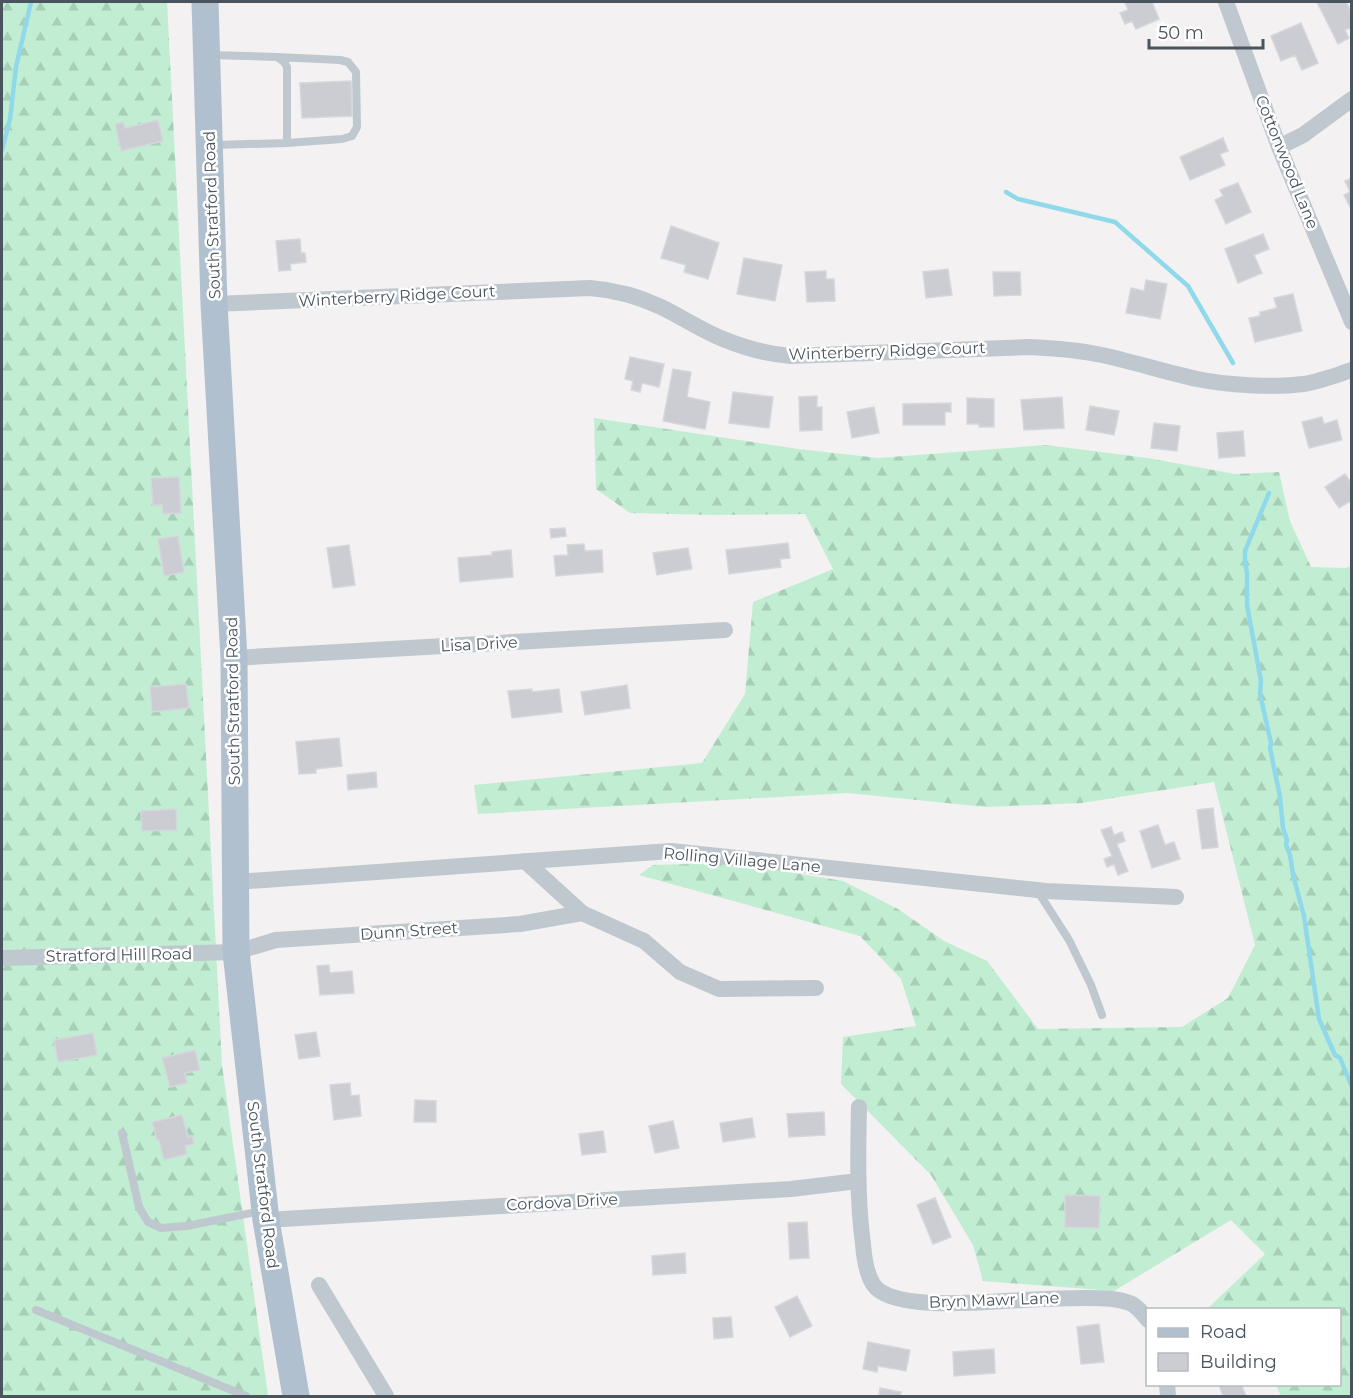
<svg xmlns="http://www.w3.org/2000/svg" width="1353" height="1398" viewBox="0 0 1353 1398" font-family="Montserrat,sans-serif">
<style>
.forest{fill:url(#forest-firs)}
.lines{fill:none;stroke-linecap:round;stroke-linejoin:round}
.stream{stroke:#90d9ea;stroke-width:4.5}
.building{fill:#cbcdd3;stroke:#d5d7dc;stroke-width:1.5}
.lane{stroke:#bfc8cf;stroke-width:8}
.street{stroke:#bfc8cf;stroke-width:16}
.primary{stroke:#b1c0ce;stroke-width:27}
.labels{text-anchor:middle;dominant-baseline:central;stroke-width:5;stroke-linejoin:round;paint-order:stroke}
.street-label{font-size:16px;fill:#49545e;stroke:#fff}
</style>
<defs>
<pattern id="forest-firs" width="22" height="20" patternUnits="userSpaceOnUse" patternTransform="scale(1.5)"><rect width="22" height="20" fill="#c1eed2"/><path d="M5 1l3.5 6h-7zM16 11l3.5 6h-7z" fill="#a7ceb7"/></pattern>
</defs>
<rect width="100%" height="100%" fill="#f3f1f1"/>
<path class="forest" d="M2,2h165l55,1063 46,331h-266z
M594,418l205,31 79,9 168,-13 102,13 87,16 44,-2 11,49 21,46 34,1 6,-2v830h-70l-5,-11 64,-1v-74l-133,-1 58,-55 -34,-34 -117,71 -131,-10 -10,-36 -42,-70 -90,-91 2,-47 73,-11 -15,-47 -41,-43 -221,-61 14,-10 79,-2 111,18 55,28 46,32 43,20 51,68 144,-2 46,-29 27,-53 -41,-163 -132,21 -96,4 -138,-14 -370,21 -4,-29 228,-22 43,-69 8,-92 80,-33 -28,-55 -91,1 -84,-2 -34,-24z"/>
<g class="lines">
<path class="stream" d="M2,150l8,-31 6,-52 15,-65
M1006,192l12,7 97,23 73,64 45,77
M1269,493l-24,58v12l2,10v32l14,76 -1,13 11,49 -1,5 10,49 3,31 4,12 -1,5 4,10 3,20 11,41 15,103 16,36 5,3 12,29"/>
</g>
<path class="building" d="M1125,2h29h-2l7,17 -23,10 -4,-8 -7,3 -5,-11 8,-3z
M1317,2h29l6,11v14l-7,3 4,8 -11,6z
M1301,23l17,40 -16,7 -7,-15 -14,6 -10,-25z
M351,81l1,35 -50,2 -2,-35z
M158,120l5,21 -42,10 -6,-27 8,-2 2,6z
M1223,138l5,13 -8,3 5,11 -35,15 -10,-23z
M1352,178v33l-8,-16 6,-3 -5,-11z
M1238,183l13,29 -25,12 -11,-24 8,-4 -3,-6z
M671,226l48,17 -11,36 -24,-7 2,-7 -25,-7z
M1263,234l6,15 -15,6 8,18 -24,10 -13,-34z
M300,239l1,14h4l1,9 -16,2 1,6 -12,1 -3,-30z
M744,258l38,7 -7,36 -38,-7z
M948,269l4,26 -26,3 -3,-26z
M826,271v8h8l1,22 -28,1 -2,-30z
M993,272h27l1,23 -27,1z
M1146,280l21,4 -7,35 -34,-6 5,-25 13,3z
M1293,294l9,37 -47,11 -6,-24 11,-2v-4l17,-4 -3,-10z
M630,357l34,7 -5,23 -17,-4 -2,9 -9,-2 2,-9 -8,-2z
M673,369l18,3 -4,25 23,5 -5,27 -42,-8z
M733,392l40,5 -4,31 -40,-5z
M817,396v11h5v23l-22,1 -1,-34z
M1062,397l2,31 -40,2 -3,-30z
M967,398l27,1v28h-15v-3h-12z
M951,403v9h-6v13h-42v-21z
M1090,406l29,5 -5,24 -28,-5z
M874,407l5,26 -27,5 -5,-26z
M1322,417l2,7 13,-4 5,20 -33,8 -7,-26z
M1154,423l26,3 -3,25 -26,-3z
M1243,431l2,25 -26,2 -2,-25z
M1345,474l7,10v16l-13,8 -14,-21z
M179,477l2,36 -18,1 -1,-9h-9l-2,-27z
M565,528l1,8 -15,2 -1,-9z
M178,536l6,36 -20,4 -6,-37z
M788,543l2,15 -10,1 1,8 -52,7 -3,-24z
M584,544l1,7 17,-1 1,22 -47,4 -2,-20 14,-1 -1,-10z
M349,545l6,40 -22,3 -6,-40z
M688,548l4,21 -35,6 -4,-22z
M511,550l2,27 -53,5 -2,-24 34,-3v-3z
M186,684l3,24 -37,4 -2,-25z
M627,685l3,23 -45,7 -4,-23z
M532,689v3l27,-3 3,23 -50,6 -4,-27z
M339,738l3,28 -26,3v4l-17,1 -3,-32z
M376,772l1,15 -29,3 -1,-15z
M1213,808l5,39 -16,2 -5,-39z
M176,809l1,21 -35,1 -1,-20z
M1158,825l7,20 9,-3 6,17 -28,9 -12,-37z
M1111,827l3,8 8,-3 3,9 -8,3 11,27 -10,4 -4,-11 -7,3 -3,-8 8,-3 -11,-26z
M329,965l1,8 22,-2 2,22 -34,2 -3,-29z
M316,1032l4,24 -21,3 -4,-24z
M93,1033l4,22 -39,7 -4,-22z
M195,1050l5,20 -15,3 2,10 -17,4 -8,-29z
M350,1083l1,13 8,-1 2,21 -27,4 -4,-35z
M415,1100l21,1v21h-22z
M824,1112l1,23 -36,2 -2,-23z
M182,1115l6,22 4,-1 2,8 -9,2 2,8 -23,6 -5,-20h-2l-5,-18z
M752,1118l3,19 -32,5 -3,-19z
M673,1121l6,27 -24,5 -6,-27z
M603,1131l3,21 -24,3 -3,-21z
M1065,1195l35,1 -1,32 -34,-1z
M935,1198l16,39 -18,7 -16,-39z
M807,1222l2,36 -19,1 -2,-36z
M685,1253l1,20 -33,2 -1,-19z
M797,1296l15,30 -22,11 -15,-30z
M731,1317l2,20 -19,2 -1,-21z
M1099,1324l5,38 -23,2 -4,-37z
M868,1342l42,8 -4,21 -28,-5 -1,6 -14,-3z
M994,1349l1,24 -41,3 -1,-24z
M1221,1384h20l5,12h-23l-4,-11z
M880,1388l21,4 -1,4h-21z"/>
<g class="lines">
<path class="lane" d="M210,55l67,2 7,5 3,5v76l-73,2
M277,57l63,3 8,2 8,10 1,55 -5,9 -10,3 -55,4
M1037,890l32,50 22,45 11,30
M122,1133l17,74 9,15 13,6 26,-2 74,-15
M36,1310l210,86"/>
<path class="street" d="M1226,2l53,145 73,175
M1279,147l24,-12 49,-36
M214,304l376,-16c25,2 48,8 71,19 21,10 40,23 62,32 22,9 44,15 67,17l239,-9c24,1 49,3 73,8 32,7 63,17 95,24 29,6 76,9 106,5 16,-2 33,-9 49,-14
M234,658l491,-28
M525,861l57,52 62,28 36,31 39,17 97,-1
M235,882l436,-31 375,40 130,6
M2,958l234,-6 40,-12 244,-16 62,-11
M859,1107c-1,46 -2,92 4,137 1,13 3,29 10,40 18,29 119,17 150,16 21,-1 42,-2 64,-2 14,0 32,0 45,6 7,4 11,10 16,16
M266,1220l525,-31 67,-8
M319,1285l67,111
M1167,1384l1,12"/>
<path class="primary" d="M205,2l9,302 20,354 2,294 30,268 30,176"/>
</g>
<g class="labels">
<g class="street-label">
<text transform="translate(1287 162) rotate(68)">Cottonwood Lane</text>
<text transform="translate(212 215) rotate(-92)">South Stratford Road</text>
<text transform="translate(397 296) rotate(-3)">Winterberry Ridge Court</text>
<text transform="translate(887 351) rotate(-2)">Winterberry Ridge Court</text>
<text transform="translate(479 644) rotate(-3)">Lisa Drive</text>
<text transform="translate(233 701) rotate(-91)">South Stratford Road</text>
<text transform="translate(742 860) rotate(5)">Rolling Village Lane</text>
<text transform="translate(409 931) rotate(-4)">Dunn Street</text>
<text transform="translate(119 955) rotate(-1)">Stratford Hill Road</text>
<text transform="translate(263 1185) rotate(83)">South Stratford Road</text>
<text transform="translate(562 1202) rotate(-3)">Cordova Drive</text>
<text transform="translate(994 1300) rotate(-2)">Bryn Mawr Lane</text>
</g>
</g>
<rect width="1353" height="1398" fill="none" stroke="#49545e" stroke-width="6"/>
<rect x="1146" y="1308" width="195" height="78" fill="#ffffff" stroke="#b6bbbf" stroke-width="1.5"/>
<rect x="1158" y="1328" width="30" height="9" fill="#b1c0ce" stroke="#b6bbbf" stroke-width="1.5"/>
<text x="1200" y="1338" font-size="18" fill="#49545e">Road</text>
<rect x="1158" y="1353" width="30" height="18" fill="#cbcdd3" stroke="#b6bbbf" stroke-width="1.5"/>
<text x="1200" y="1368" font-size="18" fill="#49545e">Building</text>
<path d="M1149 39v9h114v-9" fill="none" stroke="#49545e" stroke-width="3"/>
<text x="1158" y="39" font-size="18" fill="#49545e" stroke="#ffffff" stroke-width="4.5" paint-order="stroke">50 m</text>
</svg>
